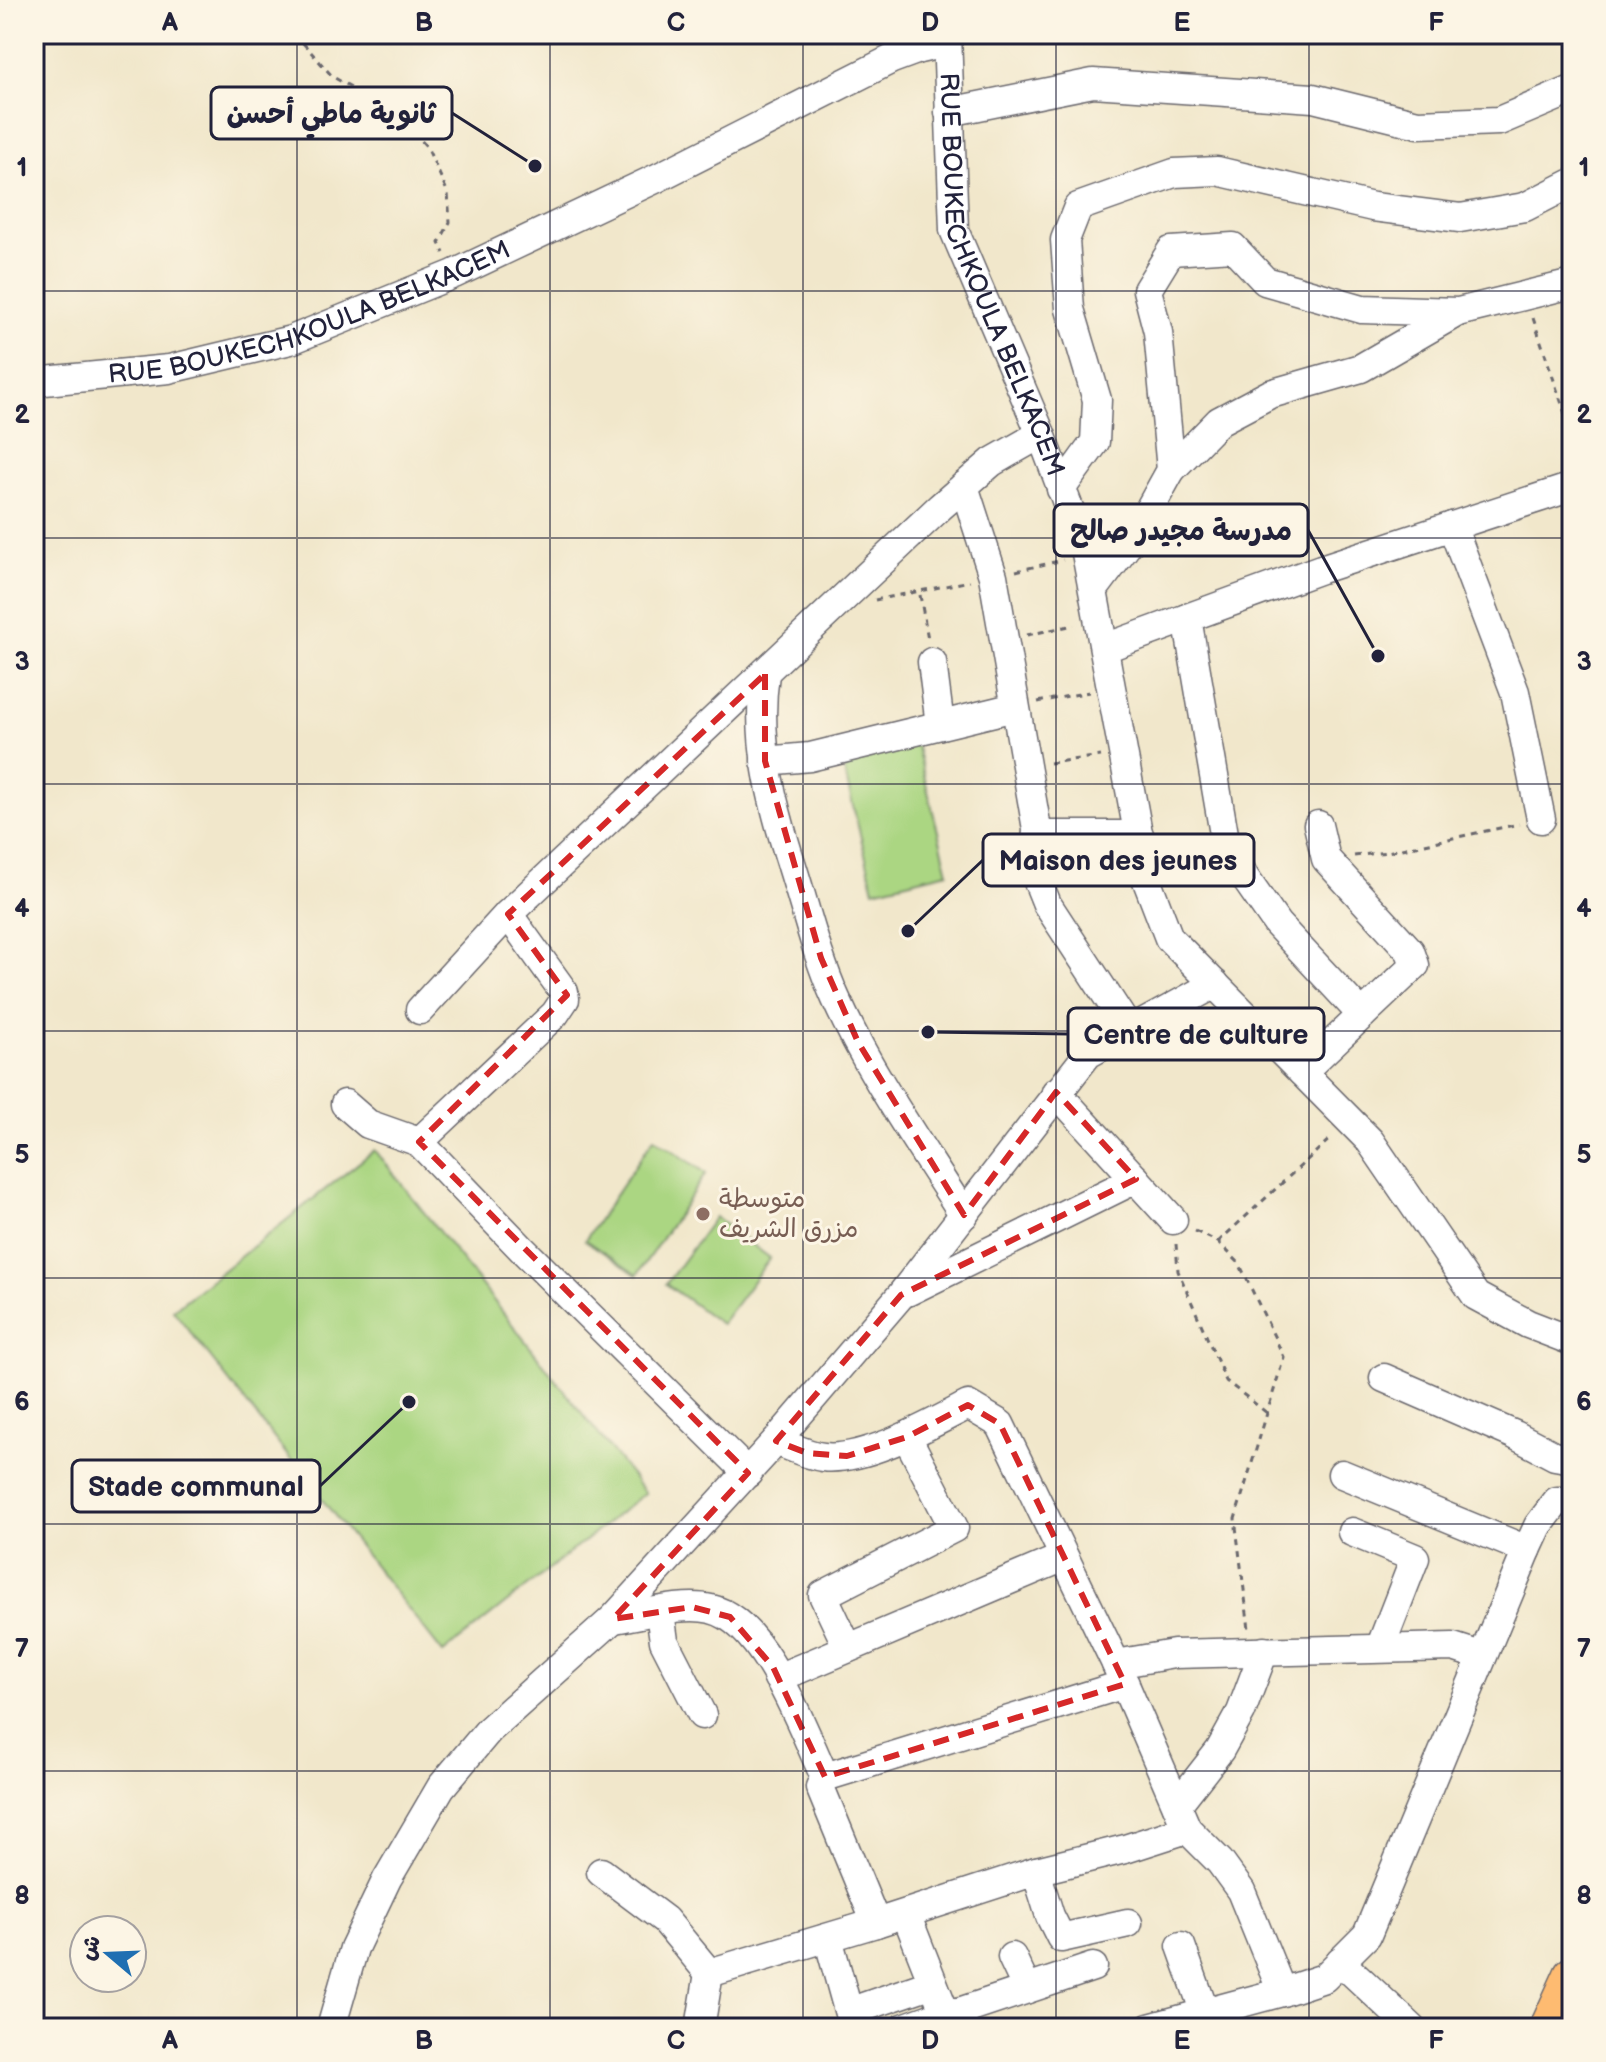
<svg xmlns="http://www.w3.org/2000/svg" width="1606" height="2062" viewBox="0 0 1606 2062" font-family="'Balsamiq Sans','Playpen Sans Arabic',sans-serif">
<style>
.pitch{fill:#abd682;stroke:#667c5e;stroke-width:2}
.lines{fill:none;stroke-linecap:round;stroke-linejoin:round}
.minor-casing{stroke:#6a676d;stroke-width:31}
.major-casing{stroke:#6a676d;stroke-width:39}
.path{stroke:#6a676d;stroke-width:3;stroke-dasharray:6 6;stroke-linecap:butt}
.minor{stroke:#fff;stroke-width:28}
.major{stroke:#febb71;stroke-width:36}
.marked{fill:none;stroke:#d62828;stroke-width:6;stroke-dasharray:16 10;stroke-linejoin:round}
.grid{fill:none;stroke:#22223b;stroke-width:2;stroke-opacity:0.55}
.education-dot{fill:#8d6e63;stroke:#fcf5e5;stroke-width:3}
.labels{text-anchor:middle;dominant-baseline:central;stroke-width:6;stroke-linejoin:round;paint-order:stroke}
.street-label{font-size:26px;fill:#22223b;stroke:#fcf5e5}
.education-label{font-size:26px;fill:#785e54;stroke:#fcf5e5;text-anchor:start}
.leader{fill:none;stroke:#22223b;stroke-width:3}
.callout-dot{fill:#22223b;stroke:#fcf5e5;stroke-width:3}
.callout{fill:#fcf5e5;stroke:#22223b;stroke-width:3}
.callout-label{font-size:28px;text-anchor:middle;font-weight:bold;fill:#22223b}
.neatline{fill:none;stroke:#22223b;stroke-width:3}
.grid-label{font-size:26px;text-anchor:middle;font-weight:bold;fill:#22223b}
</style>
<rect width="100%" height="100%" fill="#fcf5e5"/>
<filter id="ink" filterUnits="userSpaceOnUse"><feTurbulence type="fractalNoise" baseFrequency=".0125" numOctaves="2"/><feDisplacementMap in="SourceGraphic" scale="16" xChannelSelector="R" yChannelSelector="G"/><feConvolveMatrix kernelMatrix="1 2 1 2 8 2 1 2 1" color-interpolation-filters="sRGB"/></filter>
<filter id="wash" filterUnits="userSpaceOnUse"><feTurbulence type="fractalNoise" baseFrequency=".006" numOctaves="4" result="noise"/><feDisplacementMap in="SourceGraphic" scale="32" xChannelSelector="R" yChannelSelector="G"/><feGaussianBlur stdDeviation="1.8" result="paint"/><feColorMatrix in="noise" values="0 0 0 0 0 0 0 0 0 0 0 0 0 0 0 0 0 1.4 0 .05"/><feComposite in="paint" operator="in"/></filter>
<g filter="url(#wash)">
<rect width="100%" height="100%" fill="#f1e7cb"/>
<path class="pitch" d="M916,743l32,129 -74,18 -32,-128z
M654,1138l52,35 -69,102 -52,-35z
M375,1150l270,343 -202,160 -270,-343z
M715,1217l55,41 -49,66 -55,-40z"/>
</g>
<g filter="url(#ink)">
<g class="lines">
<defs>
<g id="minor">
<path id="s1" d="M947,34l7,196 87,204 45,119 61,328 22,57 201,203 106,155 52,28 44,17"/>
<path d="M949,112l144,-29 220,15 105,26 81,-3 73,-31"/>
<path id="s2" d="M34,382l135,-13 122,-29 163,-66 203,-96 235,-119 27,-10 27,-6"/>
<path d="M1171,470l48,-49 51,-27 91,-26 95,-55"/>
<path d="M964,486l29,90 44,253 -2,45 12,30 83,127"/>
<path d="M1061,489l34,-47 2,-42 -27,-91 -5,-69 13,-33 96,-34 43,-2 156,36 87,11 65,-11 47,-24"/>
<path d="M1452,526l63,166 26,127"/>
<path d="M1095,588l40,-53 36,-65 -13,-138 -11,-42 24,-39 62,-4 32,34 97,28 96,3 114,-28"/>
<path d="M1187,618l38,222 20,38 32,46 85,91"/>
<path d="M1105,648l216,-79 251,-82"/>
<path d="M932,662l8,63"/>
<path d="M765,674c-10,66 7,129 27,192 14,44 25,91 44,133 34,76 84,146 128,216"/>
<path d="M765,761l45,-4 205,-50"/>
<path d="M1037,835h102"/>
<path d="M420,1010l88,-96 432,-407 52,-45 49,-28"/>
<path d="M1302,1072l113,-107 -5,-14 -84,-92 -8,-34"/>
<path d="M1056,1092l117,128"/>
<path d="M345,1104l23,20 51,18 103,107 226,224"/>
<path d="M419,1142l136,-128 10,-15 -1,-7 -56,-78"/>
<path d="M907,1292l229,-113"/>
<path d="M1384,1378l131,57 40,21 17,3"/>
<path d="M776,1441c16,6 31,14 47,16 42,5 108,-33 145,-52l32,19 116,240 71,165 33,33 21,29 41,101"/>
<path d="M1342,1474l185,76"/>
<path d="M1352,1532l63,26 -35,90"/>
<path d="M660,1612l4,29 38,74"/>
<path d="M613,1619c28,-4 71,-17 98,-10 54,12 92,122 114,168l300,-93"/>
<path d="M848,1648l-25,-53 131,-67 -47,-91"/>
<path d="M1116,1664l58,-10 279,-7 28,9"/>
<path d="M778,1678l286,-121"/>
<path d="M825,1777l-5,10 56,136"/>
<path d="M1177,1805l43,-55 21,-38 23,-61"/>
<path d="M1036,1871l14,45 11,22 67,-15"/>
<path d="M601,1872l64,48 44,53"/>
<path d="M906,1914l39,99 14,-1"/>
<path d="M828,1938l25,90"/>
<path d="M1181,1946l24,67"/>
<path d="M1012,1957l15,32"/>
<path d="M1340,1961l72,67"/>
<path d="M849,2012l84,-29"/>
<path d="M331,2028l23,-80 33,-69 54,-92 48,-57 124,-111 163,-178 125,-146 187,-241 127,-70"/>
<path d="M700,2028l9,-55 167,-50 160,-52 89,-22 62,-20"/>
<path d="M903,2028l42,-15"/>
<path d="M964,2028l-5,-16 134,-45"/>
<path d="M1149,2028l133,-36 42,-14 43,-43 160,-385 11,-24 19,-25h15"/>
</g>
<path id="major" d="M1548,2028l24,-53"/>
</defs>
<use href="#minor" class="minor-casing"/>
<use href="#major" class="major-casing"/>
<path class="path" d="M295,34l38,43 61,34 33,36 21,46 2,29 -11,21 5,10
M1533,318l39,116
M1016,571l47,-11
M920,595l8,44
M875,600l95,-19
M1027,635l47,-10
M1038,702l51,-10
M1049,763l52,-7
M1354,856l33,-4 132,-28
M1195,1231l23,11 21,21 45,94 -49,162 14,110
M1218,1242l114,-105
M1176,1244l2,27 48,110 41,32"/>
<use href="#minor" class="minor"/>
<use href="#major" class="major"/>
</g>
</g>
<path class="marked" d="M765,674v87l56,197 37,84 106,173 92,-123 80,87 -235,116 -125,146 31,12 40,3 60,-19 61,-32 32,19 125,260 -300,93 -52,-110 -43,-50 -38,-10 -79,12 135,-146 -329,-331 148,-147 -59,-81z"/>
<path class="grid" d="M297,34v1994M550,34v1994M803,34v1994M1056,34v1994M1309,34v1994M34,291h1538M34,538h1538M34,784h1538M34,1031h1538M34,1278h1538M34,1524h1538M34,1771h1538"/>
<circle class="education-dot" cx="703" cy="1214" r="8"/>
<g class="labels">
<g class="street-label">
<text stroke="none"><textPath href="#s1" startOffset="250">RUE BOUKECHKOULA BELKACEM</textPath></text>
<text stroke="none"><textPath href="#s2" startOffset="286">RUE BOUKECHKOULA BELKACEM</textPath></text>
</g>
<g class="education-label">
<text x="719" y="1199">متوسطة<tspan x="719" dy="30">مزرق الشريف</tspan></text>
</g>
</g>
<path class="leader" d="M535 166L452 113M1378 656L1308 530M908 931L983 860M928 1032L1068 1034M409 1402L320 1486"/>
<g class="callout-dot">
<circle cx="535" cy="166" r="8"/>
<circle cx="1378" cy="656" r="8"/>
<circle cx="908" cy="931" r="8"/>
<circle cx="928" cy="1032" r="8"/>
<circle cx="409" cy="1402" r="8"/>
</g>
<g class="callout">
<rect x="211" y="87" width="241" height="52" rx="8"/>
<rect x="1054" y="504" width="254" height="52" rx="8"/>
<rect x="983" y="834" width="271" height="52" rx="8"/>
<rect x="1068" y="1008" width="256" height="52" rx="8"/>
<rect x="72" y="1460" width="248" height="52" rx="8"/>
</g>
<g class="callout-label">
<text x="331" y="123">ثانوية ماطي أحسن</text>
<text x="1181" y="540">مدرسة مجيدر صالح</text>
<text x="1118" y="870">Maison des jeunes</text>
<text x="1196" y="1044">Centre de culture</text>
<text x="196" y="1496">Stade communal</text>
</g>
<rect width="1606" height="2062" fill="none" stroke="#fcf5e5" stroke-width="88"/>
<g transform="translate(108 1954) rotate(289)"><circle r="38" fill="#fcf5e5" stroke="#a5a1a1" stroke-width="2"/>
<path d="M0-6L14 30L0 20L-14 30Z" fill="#1f6fb2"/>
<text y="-12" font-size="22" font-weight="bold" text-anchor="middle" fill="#22223b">ش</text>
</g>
<rect x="44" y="44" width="1518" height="1974" class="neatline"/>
<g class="grid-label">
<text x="170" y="31">A</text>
<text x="424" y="31">B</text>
<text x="676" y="31">C</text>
<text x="930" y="31">D</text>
<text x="1182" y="31">E</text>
<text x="1436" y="31">F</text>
<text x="22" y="176">1</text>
<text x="1584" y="176">1</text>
<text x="22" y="423">2</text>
<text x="1584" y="423">2</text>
<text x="22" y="670">3</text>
<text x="1584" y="670">3</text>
<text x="22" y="917">4</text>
<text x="1584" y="917">4</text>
<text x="22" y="1163">5</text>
<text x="1584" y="1163">5</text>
<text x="22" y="1410">6</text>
<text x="1584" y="1410">6</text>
<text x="22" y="1657">7</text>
<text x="1584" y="1657">7</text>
<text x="22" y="1904">8</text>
<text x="1584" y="1904">8</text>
<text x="170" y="2049">A</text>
<text x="424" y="2049">B</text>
<text x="676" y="2049">C</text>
<text x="930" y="2049">D</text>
<text x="1182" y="2049">E</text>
<text x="1436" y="2049">F</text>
</g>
</svg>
